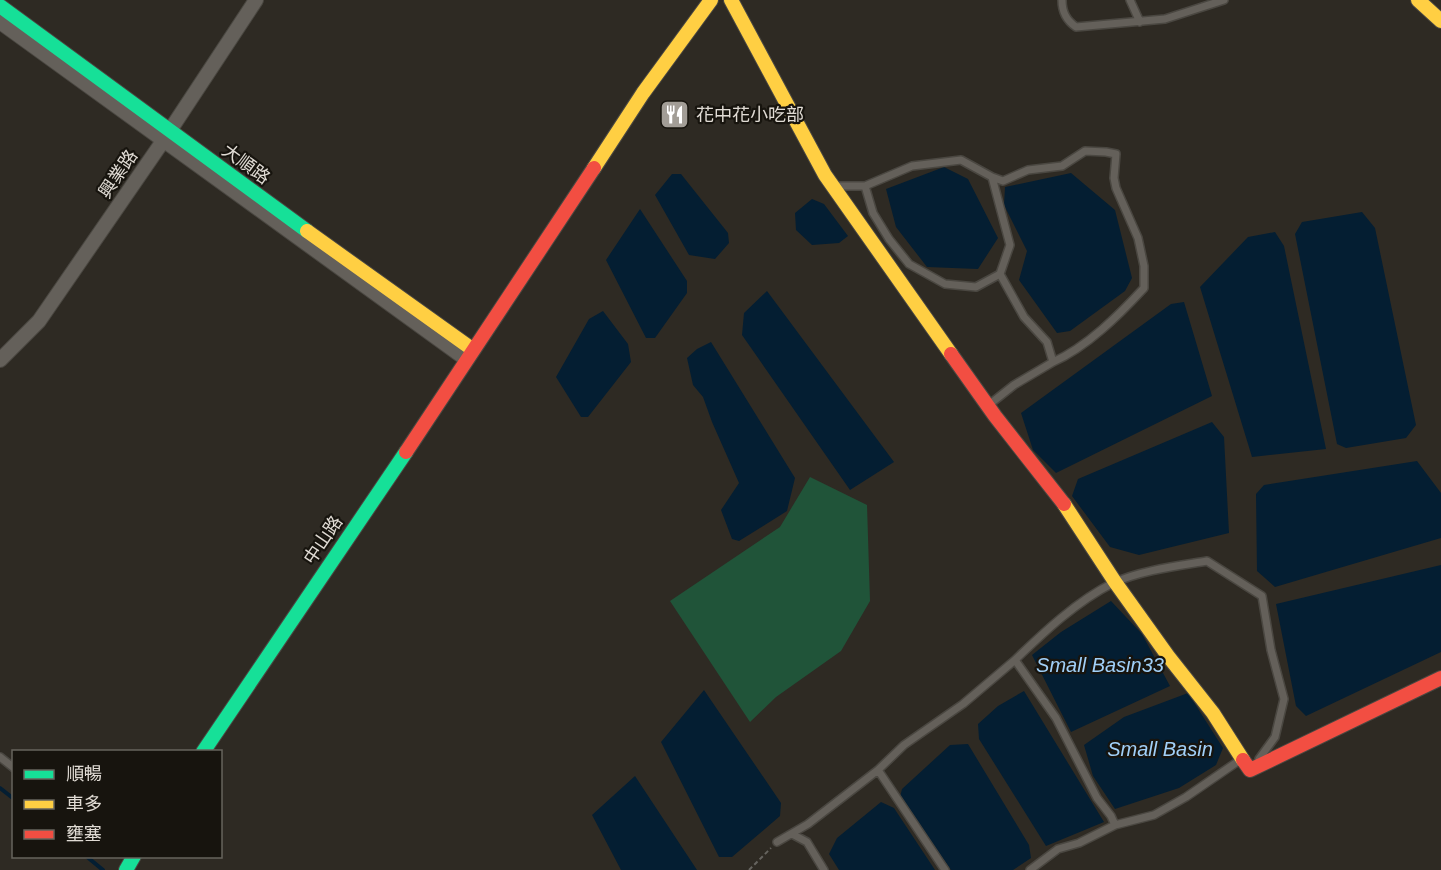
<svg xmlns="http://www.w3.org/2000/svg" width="1441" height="870" viewBox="0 0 1441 870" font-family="Helvetica,'Noto Sans TC',sans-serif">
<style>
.green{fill:#205439}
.water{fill:#041e32}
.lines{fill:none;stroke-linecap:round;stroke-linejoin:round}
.stream{stroke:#041e32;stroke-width:4}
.lane-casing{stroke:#4a4741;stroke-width:10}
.street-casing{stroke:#4a4741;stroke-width:16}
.fast-casing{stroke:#4a4741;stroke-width:16}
.slow-casing{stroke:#4a4741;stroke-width:16}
.jam-casing{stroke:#4a4741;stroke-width:16}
.path{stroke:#66645f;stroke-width:2;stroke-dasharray:4.5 3;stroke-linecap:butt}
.lane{stroke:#64605a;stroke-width:7}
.street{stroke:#64605a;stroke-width:14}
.fast{stroke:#16e098;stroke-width:14}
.slow{stroke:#ffcf43;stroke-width:14}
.jam{stroke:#f24e42;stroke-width:14}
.labels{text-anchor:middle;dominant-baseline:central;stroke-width:4.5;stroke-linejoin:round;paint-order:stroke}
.poi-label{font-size:18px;fill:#e0dbd4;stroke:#17140e;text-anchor:start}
.street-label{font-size:18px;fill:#e0dbd4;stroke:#17140e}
.water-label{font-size:20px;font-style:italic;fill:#a1d0f8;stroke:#17140e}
</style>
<rect width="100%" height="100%" fill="#2e2a23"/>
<path class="green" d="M810,477l57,28 3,96 -29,50 -65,46 -26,25 -80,-121 110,-74z"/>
<path class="water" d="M944,167l24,12 30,59 -20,31 -51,-2 -31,-40 -10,-38z
M1071,173l44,37 17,68 -7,13 -55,40 -13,2 -38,-53 8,-29 -23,-46 1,-18z
M672,174h9l47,59 1,10 -14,16 -26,-4 -34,-60z
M812,199l12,5 24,32 -9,7 -27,2 -16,-15 -1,-17z
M640,209l47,72v12l-32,45h-9l-40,-78z
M1362,212l13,16 41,197 -10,13 -60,10 -9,-4 -42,-210 7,-12z
M1275,232l9,14 42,203 -74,8 -52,-170 48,-50z
M767,291l127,171 -44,28 -108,-155 2,-22z
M1184,302l28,94 -156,77 -23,-23 -12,-37 150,-109z
M603,311l25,33 3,18 -43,55h-7l-25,-40 33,-58z
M711,342l84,136 -8,33 -48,30 -7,-2 -11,-29 18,-27 -27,-61 -9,-25 -10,-12 -6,-27 10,-9z
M1212,422l12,15 5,96 -90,22 -29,-8 -38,-51 6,-17z
M1417,461l24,32v45l-166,49 -18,-16 -1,-77 8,-9z
M1441,565v87l-135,64 -10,-10 -20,-102z
M1111,601l31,33 28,52 -99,46 -39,-77 29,-23z
M704,690l77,113 -1,13 -48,41h-13l-58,-115z
M1024,691l80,131 -58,24 -67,-107 -1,-15 20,-18z
M1188,693l35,55 -7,17 -37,23 -64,21 -22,-33 -9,-31 40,-28z
M968,744l61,101 2,13 -18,12h-62l-51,-73 2,-8 48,-44z
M635,776l62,94h-76l-29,-55z
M881,802l13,6 41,62h-96l-10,-16 8,-16z"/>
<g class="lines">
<path class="stream" d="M0,788l14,11
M86,856l17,14"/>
<defs>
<path id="lane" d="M1062,0c0,12 4,20 14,27l89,-8 59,-19
M1130,0l10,22
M992,177l11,4 25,-11 34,-4 23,-15 21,1 10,2 -2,24 2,10 22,50 6,28v22c-25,27 -57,59 -91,74
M838,186h27l8,27 16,26 20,25 36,20 31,3 24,-13 24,43 23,25 6,20 -39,23 -24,19
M865,186l47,-20 49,-6 31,17 18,68 -10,29
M0,757l14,11
M1240,760l-54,37 -32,18 -39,10 -4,-9 -14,-18 -41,-80 -41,-58c29,-28 62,-59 98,-77 29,-13 64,-17 94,-22l55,35 9,54 13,49 -9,38 -16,22
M878,770l67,100
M792,834l15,8 17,28
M777,842l31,-18 70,-54 26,-25 59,-41 52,-44
M1030,870l28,-21 21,-6 36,-18"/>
<path id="street" d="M0,22l466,337
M0,360l39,-39 124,-180 93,-141"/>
<path id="fast" d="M0,6l307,225
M203,752l203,-300
M126,870l8,-14"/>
<path id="slow" d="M731,0l94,175 126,179
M1418,0l23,21
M594,168l49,-75 68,-93
M307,231l165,118
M1064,504l51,78 53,74 45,57 30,47"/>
<path id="jam" d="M951,354l44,62 69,88
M406,452l188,-284
M1243,760l7,10 191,-92"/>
</defs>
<use href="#lane" class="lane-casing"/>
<use href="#street" class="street-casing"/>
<use href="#fast" class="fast-casing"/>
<use href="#slow" class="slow-casing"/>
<use href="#jam" class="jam-casing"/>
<path class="path" d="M749,870l22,-22"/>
<use href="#lane" class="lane"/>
<use href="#street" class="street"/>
<use href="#fast" class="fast"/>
<use href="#slow" class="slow"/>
<use href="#jam" class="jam"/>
</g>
<defs>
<symbol id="restaurant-square" viewBox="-11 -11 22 22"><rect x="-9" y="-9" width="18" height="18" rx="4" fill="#a29d96" stroke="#17140e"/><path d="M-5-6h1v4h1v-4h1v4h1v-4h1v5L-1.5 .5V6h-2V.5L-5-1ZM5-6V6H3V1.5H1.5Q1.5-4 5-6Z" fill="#fff"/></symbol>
</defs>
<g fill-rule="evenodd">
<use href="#restaurant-square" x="658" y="98" width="33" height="33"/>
</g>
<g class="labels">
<g class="poi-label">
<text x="696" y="115">花中花小吃部</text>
</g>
<g class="street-label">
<text transform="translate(246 164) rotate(36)">大順路</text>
<text transform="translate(118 174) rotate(-56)">興業路</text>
<text transform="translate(323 540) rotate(-56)">中山路</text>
</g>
<g class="water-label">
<text x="1100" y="665">Small Basin33</text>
<text x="1160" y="749">Small Basin</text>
</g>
</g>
<rect x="12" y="750" width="210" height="108" fill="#17140e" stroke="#67645d" stroke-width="1.5"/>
<rect x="24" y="770" width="30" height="9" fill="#16e098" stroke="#67645d" stroke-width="1.5"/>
<text x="66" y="780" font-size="18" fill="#e0dbd4">順暢</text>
<rect x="24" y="800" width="30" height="9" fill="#ffcf43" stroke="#67645d" stroke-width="1.5"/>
<text x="66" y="810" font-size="18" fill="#e0dbd4">車多</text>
<rect x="24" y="830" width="30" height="9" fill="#f24e42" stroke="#67645d" stroke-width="1.5"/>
<text x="66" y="840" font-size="18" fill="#e0dbd4">壅塞</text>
</svg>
